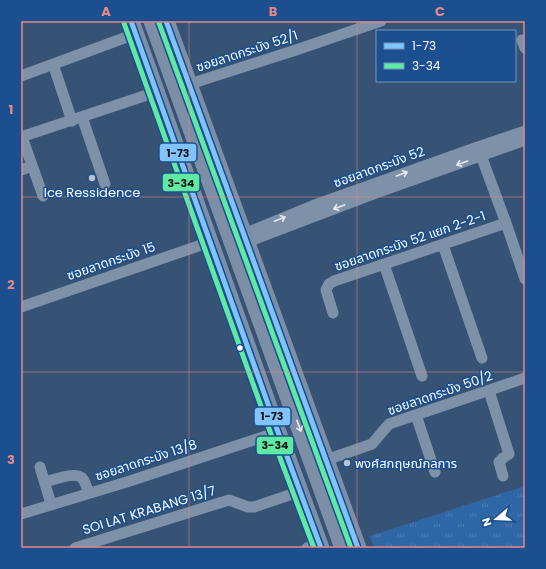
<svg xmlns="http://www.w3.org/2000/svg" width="546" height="569" viewBox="0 0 546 569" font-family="Poppins,'Noto Sans Thai',sans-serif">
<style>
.park{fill:url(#park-tufts)}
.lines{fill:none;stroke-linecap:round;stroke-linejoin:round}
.street{stroke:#7d92a8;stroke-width:11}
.primary{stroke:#7d8ea7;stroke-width:17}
.bus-1-casing{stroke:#1b4f8f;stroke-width:8}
.bus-2-casing{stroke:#1b4f8f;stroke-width:8}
.bus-1{stroke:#80c4ff;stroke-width:5}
.bus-2{stroke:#60e9a3;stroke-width:5}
.oneway{stroke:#e5e9ee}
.oneway2{stroke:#e5e8ed}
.grid{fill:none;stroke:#e88989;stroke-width:1;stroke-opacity:0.55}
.poi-dot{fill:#b9c2ce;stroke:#1b4f8f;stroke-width:1.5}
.bus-dot{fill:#fff;stroke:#1b4f8f;stroke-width:1.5}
.labels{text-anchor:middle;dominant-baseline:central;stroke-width:3;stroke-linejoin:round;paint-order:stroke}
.street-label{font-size:13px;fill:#fff;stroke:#1b4f8f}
.poi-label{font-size:13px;fill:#fff;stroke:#1b4f8f}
.line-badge{stroke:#1b4f8f;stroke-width:1.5}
.pale-badge-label{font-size:11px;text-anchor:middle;font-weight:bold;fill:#111}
.neatline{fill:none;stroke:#e88989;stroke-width:1.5}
.grid-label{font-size:13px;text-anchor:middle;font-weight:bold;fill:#e88989}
</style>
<defs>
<pattern id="park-tufts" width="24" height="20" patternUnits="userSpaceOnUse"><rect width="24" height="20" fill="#2f66a5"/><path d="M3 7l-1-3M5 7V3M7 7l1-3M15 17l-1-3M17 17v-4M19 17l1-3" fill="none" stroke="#4e7db2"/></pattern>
</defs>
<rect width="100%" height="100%" fill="#365274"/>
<path class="park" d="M525,486v62h-151l-4,-12z"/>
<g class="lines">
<path class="street" d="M522,40l3,8
M53,64l19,57
M21,76l114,-42
M190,84l106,-34 85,-29
M82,117l23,67
M21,137l135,-45
M22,137l21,59
M479,150l27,73 19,56
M21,170l11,-4
M244,234l68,-28 163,-58 50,-17
M247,242l126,-48 152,-54
M443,245l39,113
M384,264l38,112
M21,307l189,-65
M333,313l-7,-23 3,-6 5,-3 172,-58
M489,391l20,63 -6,4 -4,4 4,14
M416,415l19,57
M326,460l46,-16 17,-20 136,-46
M40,467l11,37
M45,482c8,-2 30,-11 37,-4 3,3 5,10 6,15
M21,514l109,-33 148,-49
M75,548l154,-48 19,7h6l47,-16
M307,548l13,-5"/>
<path class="primary" d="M131,21l147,411 43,116
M152,21l191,527
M166,21l192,527"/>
<defs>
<path id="bus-1" d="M131,21l147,411 43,116
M166,21l192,527"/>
<path id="bus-2" d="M124,23l147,411 43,114
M159,23l192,525"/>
</defs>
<use href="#bus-1" class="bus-1-casing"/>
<use href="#bus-2" class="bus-2-casing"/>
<use href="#bus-1" class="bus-1"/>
<use href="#bus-2" class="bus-2"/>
</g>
<defs><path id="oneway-shaft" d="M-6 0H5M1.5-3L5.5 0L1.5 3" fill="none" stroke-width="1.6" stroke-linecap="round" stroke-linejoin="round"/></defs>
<g class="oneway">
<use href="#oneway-shaft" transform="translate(462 163) rotate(160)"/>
<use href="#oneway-shaft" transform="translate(402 174) rotate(-20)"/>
<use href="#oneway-shaft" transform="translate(339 207) rotate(160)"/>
<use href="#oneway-shaft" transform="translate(280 219) rotate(-22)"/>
</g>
<use class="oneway2" href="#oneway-shaft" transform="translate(299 426) rotate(70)"/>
<path class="grid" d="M189,21v527M357,21v527M21,197h504M21,372h504"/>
<g class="poi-dot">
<circle cx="92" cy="178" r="4"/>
<circle cx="347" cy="463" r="4"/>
</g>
<circle class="bus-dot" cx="240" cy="348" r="3.5"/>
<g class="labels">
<g class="street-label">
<text transform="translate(247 51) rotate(-18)">ซอยลาดกระบัง 52/1</text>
<text transform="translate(379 167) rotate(-20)">ซอยลาดกระบัง 52</text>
<text transform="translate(410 241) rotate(-19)">ซอยลาดกระบัง 52 แยก 2-2-1</text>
<text transform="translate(111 261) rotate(-19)">ซอยลาดกระบัง 15</text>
<text transform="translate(440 393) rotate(-19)">ซอยลาดกระบัง 50/2</text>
<text transform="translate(146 460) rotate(-18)">ซอยลาดกระบัง 13/8</text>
<text transform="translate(149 510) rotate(-17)">SOI LAT KRABANG 13/7</text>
</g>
<g class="poi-label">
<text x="92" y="192">Ice Ressidence</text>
<text x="355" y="463" text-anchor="start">พงศ์สกฤษณ์กลการ</text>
</g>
</g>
<g class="line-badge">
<rect x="159" y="143" width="38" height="19" rx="4" fill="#80c4ff"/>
<rect x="162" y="173" width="38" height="19" rx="4" fill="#60e9a3"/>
<rect x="254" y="407" width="37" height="19" rx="4" fill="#80c4ff"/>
<rect x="256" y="436" width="38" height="19" rx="4" fill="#60e9a3"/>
</g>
<g class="pale-badge-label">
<text x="178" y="157">1-73</text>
<text x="181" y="187">3-34</text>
<text x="272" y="420">1-73</text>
<text x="275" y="449">3-34</text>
</g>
<rect width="546" height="569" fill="none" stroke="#1b4f8f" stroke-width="44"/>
<rect x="376" y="30" width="140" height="52" fill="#1b4f8f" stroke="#7695bc"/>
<rect x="384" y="43" width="20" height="6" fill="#80c4ff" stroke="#7695bc"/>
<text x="412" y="50" font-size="12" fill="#ffffff">1-73</text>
<rect x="384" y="63" width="20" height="6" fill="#60e9a3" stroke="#7695bc"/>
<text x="412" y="70" font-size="12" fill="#ffffff">3-34</text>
<g transform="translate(496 519) rotate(251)" stroke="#1b4f8f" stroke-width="3" paint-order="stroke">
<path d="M0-3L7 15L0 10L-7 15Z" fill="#ffffff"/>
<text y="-6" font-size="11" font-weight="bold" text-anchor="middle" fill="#ffffff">N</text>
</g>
<rect x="22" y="22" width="502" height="525" class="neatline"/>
<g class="grid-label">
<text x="106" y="16">A</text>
<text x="273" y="16">B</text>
<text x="440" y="16">C</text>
<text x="11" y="114">1</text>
<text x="11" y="289">2</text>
<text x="11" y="464">3</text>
</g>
</svg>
